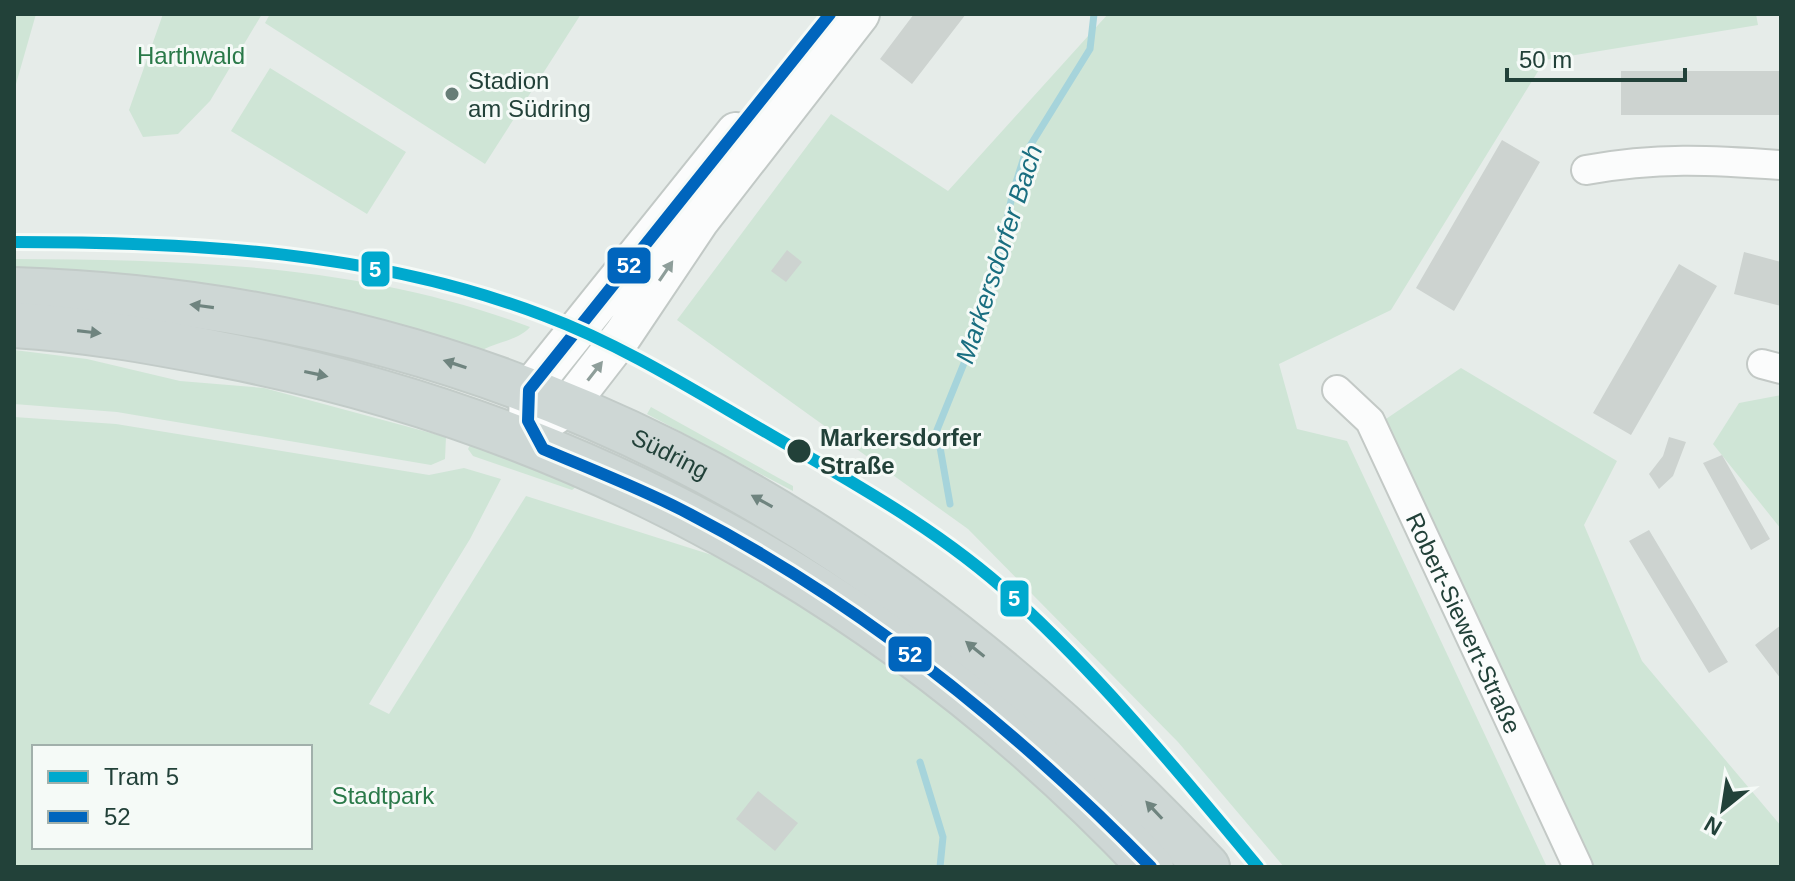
<svg xmlns="http://www.w3.org/2000/svg" width="1795" height="881" viewBox="0 0 1795 881" font-family="Helvetica,sans-serif">
<style>
.green{fill:#cfe5d6;fill-rule:evenodd}
.lines{fill:none;stroke-linecap:round;stroke-linejoin:round}
.stream{stroke:#a6d4db;stroke-width:7}
.building{fill:#cdd3d0}
.street-casing{stroke:#c3c9c6;stroke-width:32}
.secondary-casing{stroke:#c2c9c6;stroke-width:42}
.primary-casing{stroke:#c2cbc8;stroke-width:48}
.street{stroke:#fbfcfc;stroke-width:28}
.secondary{stroke:#fbfcfc;stroke-width:38}
.primary{stroke:#ced7d5;stroke-width:44}
.tram{stroke:#c7cdca;stroke-width:2}
.bus-1-casing{stroke:#f5faf7;stroke-width:18}
.bus-1{stroke:#0065bd;stroke-width:12}
.tram-1-casing{stroke:#f5faf7;stroke-width:18}
.tram-1{stroke:#00a9ce;stroke-width:12}
.oneway{fill:#8e9e9a}
.oneway2{fill:#6f847f}
.poi-dot{fill:#677d77;stroke:#f5faf7;stroke-width:3}
.stop-dot{fill:#224139;stroke:#f5faf7;stroke-width:3}
.labels{text-anchor:middle;dominant-baseline:central;stroke-width:6;stroke-linejoin:round;paint-order:stroke}
.park-label{font-size:24px;fill:#2a7949;stroke:#f5faf7}
.poi-label{font-size:24px;fill:#224139;stroke:#f5faf7;text-anchor:start}
.stop-label{font-size:24px;font-weight:bold;fill:#224139;stroke:#f5faf7;text-anchor:start}
.street-label{font-size:24px;fill:#224139;stroke:#f5faf7}
.water-label{font-size:26px;font-style:italic;fill:#196e80;stroke:#f5faf7}
.line-badge{stroke:#f5faf7;stroke-width:3}
.badge-label{font-size:22px;text-anchor:middle;font-weight:bold;fill:#fff}
</style>
<rect width="100%" height="100%" fill="#e6ece9"/>
<path class="green" d="M14,14h22l-22,77z
M163,14h99l-52,87 -32,33 -35,3 -14,-27z
M270,14h311l-96,150 -220,-141z
M1108,14h648l2,11 -213,35 -154,250 -112,54 18,65 50,12 200,426h-263l-106,-125 -210,-213 -291,-209 154,-206 117,77z
M270,68l136,84 -39,62 -136,-83z
M14,259c175,1 350,5 516,68 -13,15 -36,14 -52,26l-464,-74z
M14,350l73,9 93,22 84,7 182,49 -1,22 -14,6 -314,-53 -103,-8z
M1461,368l156,93 -33,64 58,136 139,165v41h-190l-208,-446z
M1781,395v134l-68,-85 26,-41z
M651,407l142,79v5l-146,-77z
M14,417l102,7 313,51 35,-7 37,11 -31,60 -101,165 20,10 137,-218 208,66 123,73 193,152 72,80h-1108zM34,747h276v100h-276z
M470,445l111,38 -9,7 -99,-34 -5,-7z"/>
<g class="lines">
<path class="stream" d="M950,504l-13,-74 51,-126 25,-112 12,-38 65,-105 4,-35
M920,762l23,75 -3,30"/>
</g>
<path class="building" d="M914,14h52l-54,70 -32,-25z
M1621,71h160v44h-160z
M1502,140l38,22 -86,149 -38,-23z
M787,250l15,12 -16,20 -15,-11z
M1744,252l37,10v44l-47,-12z
M1679,264l38,22 -86,149 -38,-22z
M1669,437l17,5 -13,34 -14,13 -10,-15 14,-18z
M1722,455l48,84 -19,11 -48,-87z
M1649,530l79,132 -19,11 -80,-132z
M1781,625v54l-26,-34z
M758,791l40,32 -23,28 -39,-32z"/>
<g class="lines">
<defs>
<g id="street">
<path d="M1586,170c71,-13 124,-10 195,-5"/>
<path d="M1762,364l19,5"/>
<path id="s1" d="M1337,390l33,31 208,446"/>
</g>
<path id="secondary" d="M528,421l1,-31 207,-258
M504,433l39,-10 25,-17 55,-71 77,-115 160,-206"/>
<g id="primary">
<path id="s2" d="M14,290c487,15 865,227 1193,577"/>
<path d="M14,325c69,4 137,16 205,29 362,68 679,245 932,513"/>
</g>
</defs>
<use href="#street" class="street-casing"/>
<use href="#secondary" class="secondary-casing"/>
<use href="#primary" class="primary-casing"/>
<use href="#street" class="street"/>
<use href="#secondary" class="secondary"/>
<use href="#primary" class="primary"/>
<path class="tram" d="M1203,801l47,66"/>
<defs>
<path id="bus-1" d="M830,14l-301,376 -1,31 15,28c47,20 94,38 139,61 177,91 331,216 469,357"/>
</defs>
<use href="#bus-1" class="bus-1-casing"/>
<use href="#bus-1" class="bus-1"/>
<defs>
<path id="tram-1" d="M14,242c180,0 361,9 531,74 80,30 153,77 226,119 84,49 170,96 242,162 90,82 167,177 245,270"/>
</defs>
<use href="#tram-1" class="tram-1-casing"/>
<use href="#tram-1" class="tram-1"/>
</g>
<defs><path id="oneway-solid" d="M-6-.8H1V-3.2L6.5 0L1 3.2V.8H-6Z" transform="scale(2)"/></defs>
<g class="oneway">
<use href="#oneway-solid" transform="translate(666 271) rotate(-56)"/>
<use href="#oneway-solid" transform="translate(595 371) rotate(-52)"/>
</g>
<g class="oneway2">
<use href="#oneway-solid" transform="translate(202 306) rotate(-172)"/>
<use href="#oneway-solid" transform="translate(89 332) rotate(7)"/>
<use href="#oneway-solid" transform="translate(455 364) rotate(-162)"/>
<use href="#oneway-solid" transform="translate(316 374) rotate(12)"/>
<use href="#oneway-solid" transform="translate(762 501) rotate(-151)"/>
<use href="#oneway-solid" transform="translate(975 649) rotate(-141)"/>
<use href="#oneway-solid" transform="translate(1154 810) rotate(-133)"/>
</g>
<circle class="poi-dot" cx="452" cy="94" r="8"/>
<circle class="stop-dot" cx="799" cy="451" r="13"/>
<g class="labels">
<g class="park-label">
<text x="191" y="55">Harthwald</text>
<text x="383" y="795">Stadtpark</text>
</g>
<g class="poi-label">
<text x="468" y="80">Stadion<tspan x="468" dy="28">am Südring</tspan></text>
</g>
<g class="stop-label">
<text x="820" y="437">Markersdorfer<tspan x="820" dy="28">Straße</tspan></text>
</g>
<g class="street-label">
<text stroke="none"><textPath href="#s2" startOffset="682">Südring</textPath></text>
<text stroke="none"><textPath href="#s1" startOffset="268">Robert-Siewert-Straße</textPath></text>
</g>
<g class="water-label">
<text transform="translate(999 254) rotate(-72)">Markersdorfer Bach</text>
</g>
</g>
<g class="line-badge">
<rect x="606" y="246" width="46" height="39" rx="8" fill="#0065bd"/>
<rect x="360" y="250" width="31" height="38" rx="8" fill="#00a9ce"/>
<rect x="999" y="579" width="31" height="39" rx="8" fill="#00a9ce"/>
<rect x="887" y="635" width="46" height="38" rx="8" fill="#0065bd"/>
</g>
<g class="badge-label">
<text x="629" y="273">52</text>
<text x="375" y="277">5</text>
<text x="1014" y="606">5</text>
<text x="910" y="662">52</text>
</g>
<rect width="1795" height="881" fill="none" stroke="#224139" stroke-width="32"/>
<rect x="32" y="745" width="280" height="104" fill="#f5faf7" stroke="#a1b0ab" stroke-width="2"/>
<rect x="48" y="771" width="40" height="12" fill="#00a9ce" stroke="#a1b0ab" stroke-width="2"/>
<text x="104" y="785" font-size="24" fill="#224139">Tram 5</text>
<rect x="48" y="811" width="40" height="12" fill="#0065bd" stroke="#a1b0ab" stroke-width="2"/>
<text x="104" y="825" font-size="24" fill="#224139">52</text>
<g transform="translate(1723 809) rotate(210)" stroke="#f5faf7" stroke-width="6" paint-order="stroke">
<path d="M0-6L14 30L0 20L-14 30Z" fill="#224139"/>
<text y="-12" font-size="22" font-weight="bold" text-anchor="middle" fill="#224139">N</text>
</g>
<path d="M1507 68v12h178v-12" fill="none" stroke="#224139" stroke-width="4"/>
<text x="1519" y="68" font-size="24" fill="#224139" stroke="#f5faf7" stroke-width="6" paint-order="stroke">50 m</text>
</svg>
